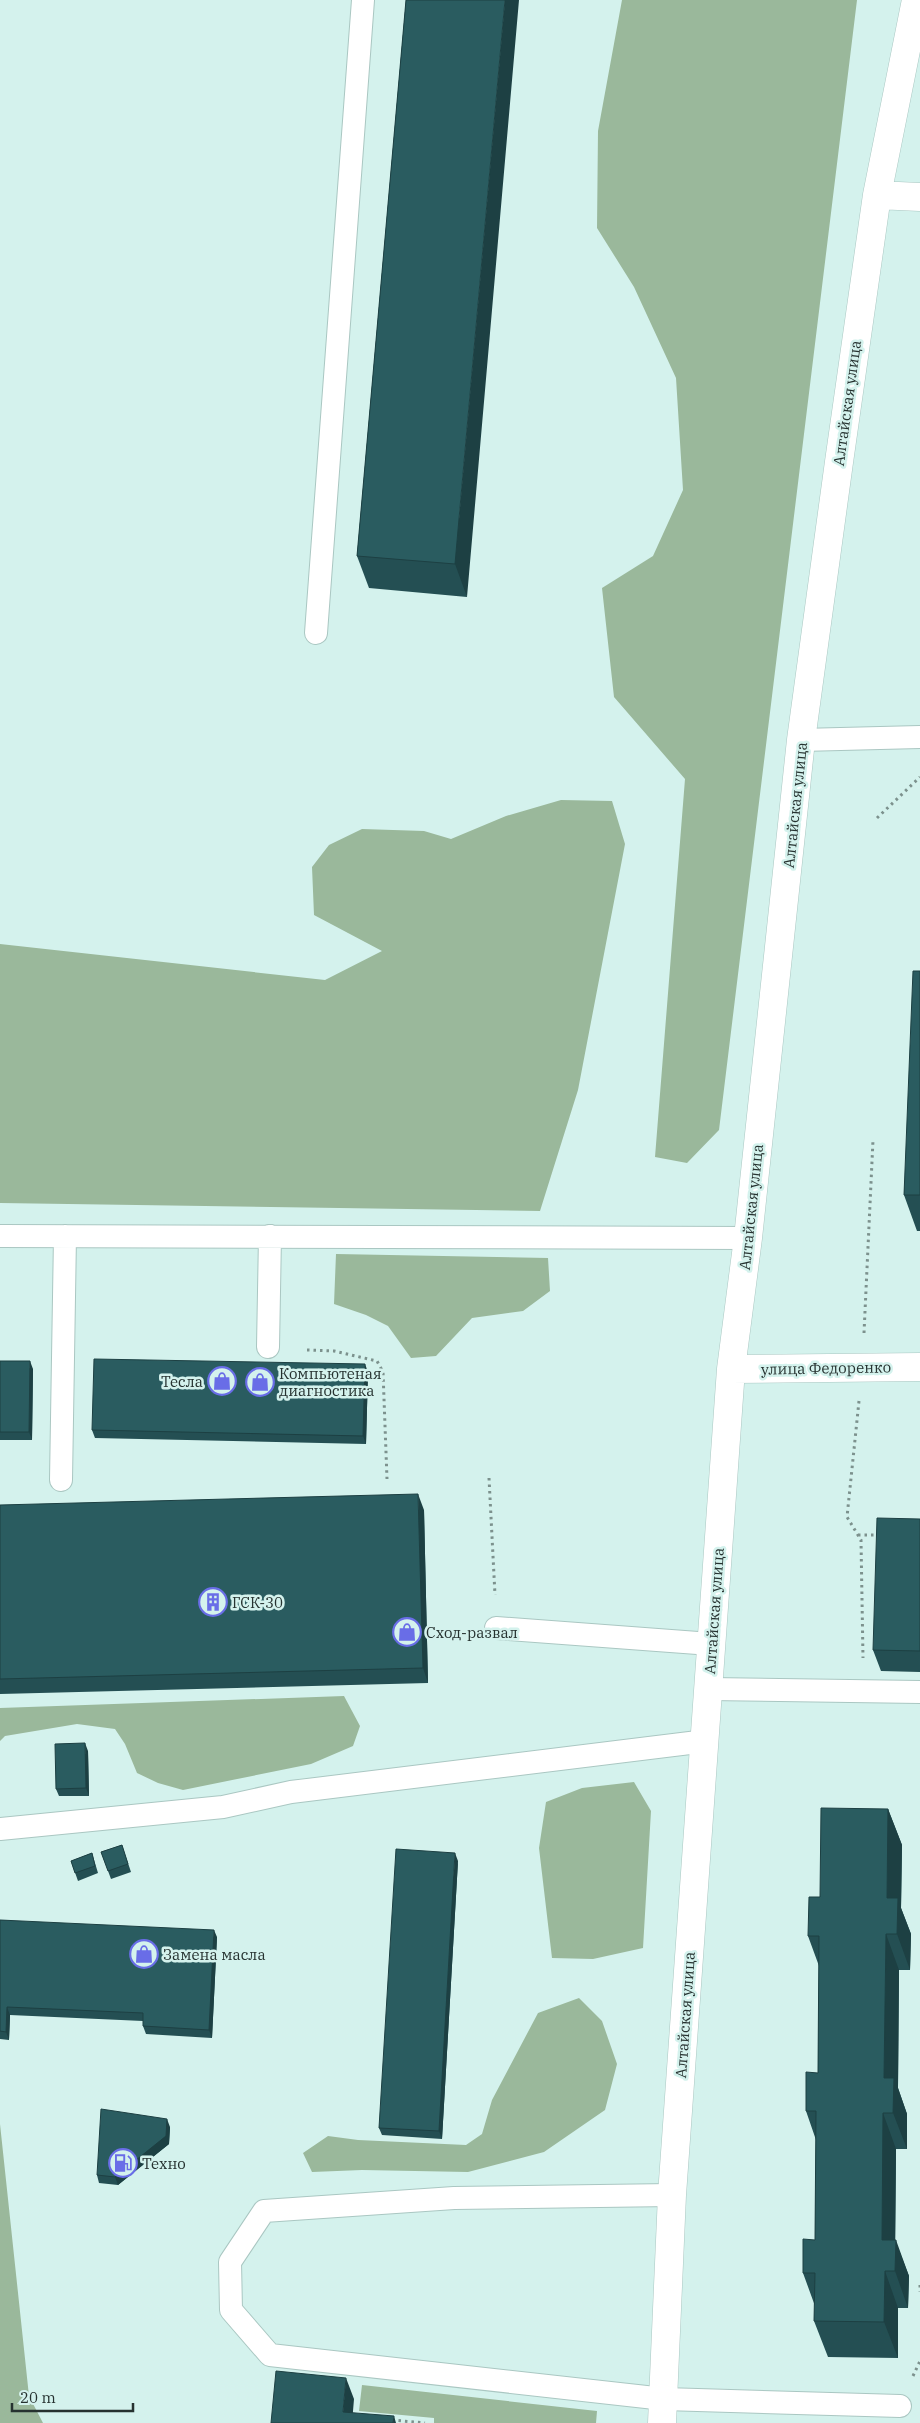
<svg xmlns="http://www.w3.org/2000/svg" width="920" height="2423" viewBox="0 0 920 2423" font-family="'IBM Plex Serif',serif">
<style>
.forest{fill:#9ab89b}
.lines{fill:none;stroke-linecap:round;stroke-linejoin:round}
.lane-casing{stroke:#aac7c2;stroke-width:24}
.secondary-casing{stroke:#aac7c2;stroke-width:29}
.path{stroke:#7c918d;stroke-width:3;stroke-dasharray:2.5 4;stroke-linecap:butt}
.lane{stroke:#fff;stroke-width:22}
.secondary{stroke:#fff;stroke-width:28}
.wall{fill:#244f53}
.shaded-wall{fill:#1d4043}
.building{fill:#2a5c60;stroke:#1d4043}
.labels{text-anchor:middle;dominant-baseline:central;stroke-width:5;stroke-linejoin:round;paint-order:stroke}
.street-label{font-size:15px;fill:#263230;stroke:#d4f2ed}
.poi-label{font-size:15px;fill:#263230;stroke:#d4f2ed;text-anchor:start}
</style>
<rect width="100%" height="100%" fill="#d4f2ed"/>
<path class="forest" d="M622,0h235l-138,1130 -32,33 -32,-6 30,-378 -71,-82 -12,-109 51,-32 30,-66 -7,-112 -42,-91 -37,-59 1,-97z
M561,800l51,1 13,43 -47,246 -38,121 -540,-8v-259l325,36 57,-29 -68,-36 -2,-48 17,-22 33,-16 62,2 27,8 55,-23z
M336,1254l212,4 2,33 -27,20 -51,7 -36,38 -25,2 -23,-32 -22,-11 -32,-11z
M344,1696l16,30 -7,20 -42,18 -128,26 -25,-7 -21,-10 -12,-29 -10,-15 -38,-5 -72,12 -5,5v-33z
M634,1782l17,29 -8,137 -50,11 -41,-1 -13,-110 7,-46 36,-14z
M579,1998l23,23 15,43 -12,46 -61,42 -76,20 -106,-2 -50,2 -9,-19 25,-17 30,4 108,5 16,-11 10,-34 46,-87z
M0,2124l29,272 14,27h-43z
M362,2385l235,26 -1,12h-162v-5l-75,-7z"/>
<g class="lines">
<defs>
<path id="lane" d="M316,633l47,-633
M801,740l119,-3
M0,1236l748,2
M268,1347l2,-111
M61,1480l4,-244
M496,1628l215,16
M709,1689l211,3
M0,1829l223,-22 68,-15 415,-51
M672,2195l-218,3 -190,13 -34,51 1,48 39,45 394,44 236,7"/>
<path id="secondary" d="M877,195l43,2
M731,1369l189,-2
M662,2423l10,-228 59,-826 17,-131 53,-498 38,-278 38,-267 39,-195"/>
</defs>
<use href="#lane" class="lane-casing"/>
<use href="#secondary" class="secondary-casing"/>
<path class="path" d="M877,818l43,-41
M864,1333l9,-193
M307,1350l27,1 43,10 6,11 4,107
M859,1401l-12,116 14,23 2,118
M489,1478l6,117
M858,1535h22
M920,2285v7
M913,2376l7,-15
M392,2420l33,3"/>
<use href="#lane" class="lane"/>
<use href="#secondary" class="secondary"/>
</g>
<path class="wall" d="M406,0l61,597 -98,-9 -12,-32z
M920,971v260h-3l-13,-36z
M0,1361l33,8 -1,71h-32z
M368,1372l-2,72 -271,-6 -3,-8z
M0,1505l424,5 4,173 -428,11z
M920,1519v153l-39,-1 -8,-21z
M88,1751l1,45h-30l-3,-7z
M888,1809l14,36 -1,63 10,26 -1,36h-11l-1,118 9,26v35h-11l-1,91 14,36 -1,32h-10v50l-70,-1 -14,-36 1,-15 -12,-33 12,-33 1,-100 -10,-29 12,-38 1,-107 -11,-30z
M122,1845l9,27 -20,7 -10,-27z
M92,1853l6,20 -20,8 -7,-20z
M458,1861l-16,278 -60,-4 -3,-7z
M0,1920l217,17 -5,101 -66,-4 -3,-8v-5l-133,-6 -1,25 -9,-1z
M170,2127l-1,17 -51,41 -19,-2 -2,-8z"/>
<path class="shaded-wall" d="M505,0h14l-52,597 -12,-33z
M30,1361l3,8 -1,71 -3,-8z
M365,1364l3,8 -2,72 -3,-8z
M418,1494l6,16 4,173 -5,-15z
M85,1743l3,8 1,45 -3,-8z
M888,1809l14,36 -1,63 10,26 -1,36 -13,-36 -10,-36z
M455,1853l3,8 -16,278 -3,-8z
M214,1930l3,7 -5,101 -3,-8z
M886,1934l13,36 -1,118 9,26v35l-14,-36 -9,-35z
M7,2007l3,8 -1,25 -3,-8z
M883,2113l13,36 -1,122 -13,-31z
M167,2119l3,8 -1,17 -51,41 -3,-8z
M896,2240l13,36 -1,32 -13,-37z
M885,2271l13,37v50l-14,-36z
M346,2378l8,21 -2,24 -9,-11z
M394,2416l2,7h-3z"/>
<path class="building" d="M406,0h99l-50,564 -98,-8z
M913,971h7v224h-16z
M94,1359l271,5 -2,72 -271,-6z
M0,1361h30l-1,71h-29z
M418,1494l5,174 -423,11v-174z
M877,1518l43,1v132l-47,-1z
M85,1743l1,45 -30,1 -1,-45z
M821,1808l67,1 -1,89h11l-1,36h-11l-2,144h10l-1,35h-10l-1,127h14l-1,31h-10l-1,51 -70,-1 1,-48h-12v-34l12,1 1,-129h-10v-39l12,1 1,-137h-11l1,-39h11z
M122,1845l6,19 -20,7 -7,-19z
M396,1849l59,4 -16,278 -60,-3z
M92,1853l3,13 -20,7 -4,-12z
M0,1920l214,10 -5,100 -66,-4v-13l-136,-6 -1,25 -6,-1z
M101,2109l66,10 -1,17 -51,41 -18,-2z
M276,2371l70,7 -3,34 51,4 -1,7h-122z"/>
<defs>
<symbol id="shop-ring" viewBox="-11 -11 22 22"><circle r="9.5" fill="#d4f2ed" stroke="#696de7" stroke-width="1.5"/><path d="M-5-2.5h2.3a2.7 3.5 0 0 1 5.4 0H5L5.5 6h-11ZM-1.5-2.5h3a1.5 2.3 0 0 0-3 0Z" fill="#696de7"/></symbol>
<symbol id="building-ring" viewBox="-11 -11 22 22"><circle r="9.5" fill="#d4f2ed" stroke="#696de7" stroke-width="1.5"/><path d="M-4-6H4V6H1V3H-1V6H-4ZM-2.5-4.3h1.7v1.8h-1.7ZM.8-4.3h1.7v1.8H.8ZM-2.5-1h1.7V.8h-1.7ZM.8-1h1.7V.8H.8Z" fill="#696de7"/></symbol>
<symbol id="fuel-ring" viewBox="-11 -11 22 22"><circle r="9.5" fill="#d4f2ed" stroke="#696de7" stroke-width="1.5"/><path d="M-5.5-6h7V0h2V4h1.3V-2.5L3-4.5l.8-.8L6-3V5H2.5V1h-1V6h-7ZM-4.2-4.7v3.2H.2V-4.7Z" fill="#696de7"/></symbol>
</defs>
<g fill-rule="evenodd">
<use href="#shop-ring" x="206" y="1365" width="32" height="32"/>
<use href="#shop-ring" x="244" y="1366" width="32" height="32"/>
<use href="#building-ring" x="197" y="1586" width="32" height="32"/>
<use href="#shop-ring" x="391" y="1616" width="32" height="32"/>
<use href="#shop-ring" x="128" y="1938" width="32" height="32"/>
<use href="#fuel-ring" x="107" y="2147" width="32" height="32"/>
</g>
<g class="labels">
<g class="street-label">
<text transform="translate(847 403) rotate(-82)">Алтайская улица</text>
<text transform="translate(795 805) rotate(-84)">Алтайская улица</text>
<text transform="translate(751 1207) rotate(-84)">Алтайская улица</text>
<text transform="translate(826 1368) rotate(-1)">улица Федоренко</text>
<text transform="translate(714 1611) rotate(-86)">Алтайская улица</text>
<text transform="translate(685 2015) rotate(-86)">Алтайская улица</text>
</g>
<g class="poi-label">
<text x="279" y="1373">Компьютеная<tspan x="279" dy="17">диагностика</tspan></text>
<text x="203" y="1381" text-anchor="end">Тесла</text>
<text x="232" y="1602">ГСК-30</text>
<text x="426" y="1632">Сход-развал</text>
<text x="163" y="1954">Замена масла</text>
<text x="142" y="2163">Техно</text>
</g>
</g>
<path d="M12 2403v8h121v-8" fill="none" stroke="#263230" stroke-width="2.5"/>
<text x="20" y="2403" font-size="15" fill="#263230" stroke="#d4f2ed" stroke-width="4" paint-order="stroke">20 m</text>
</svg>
